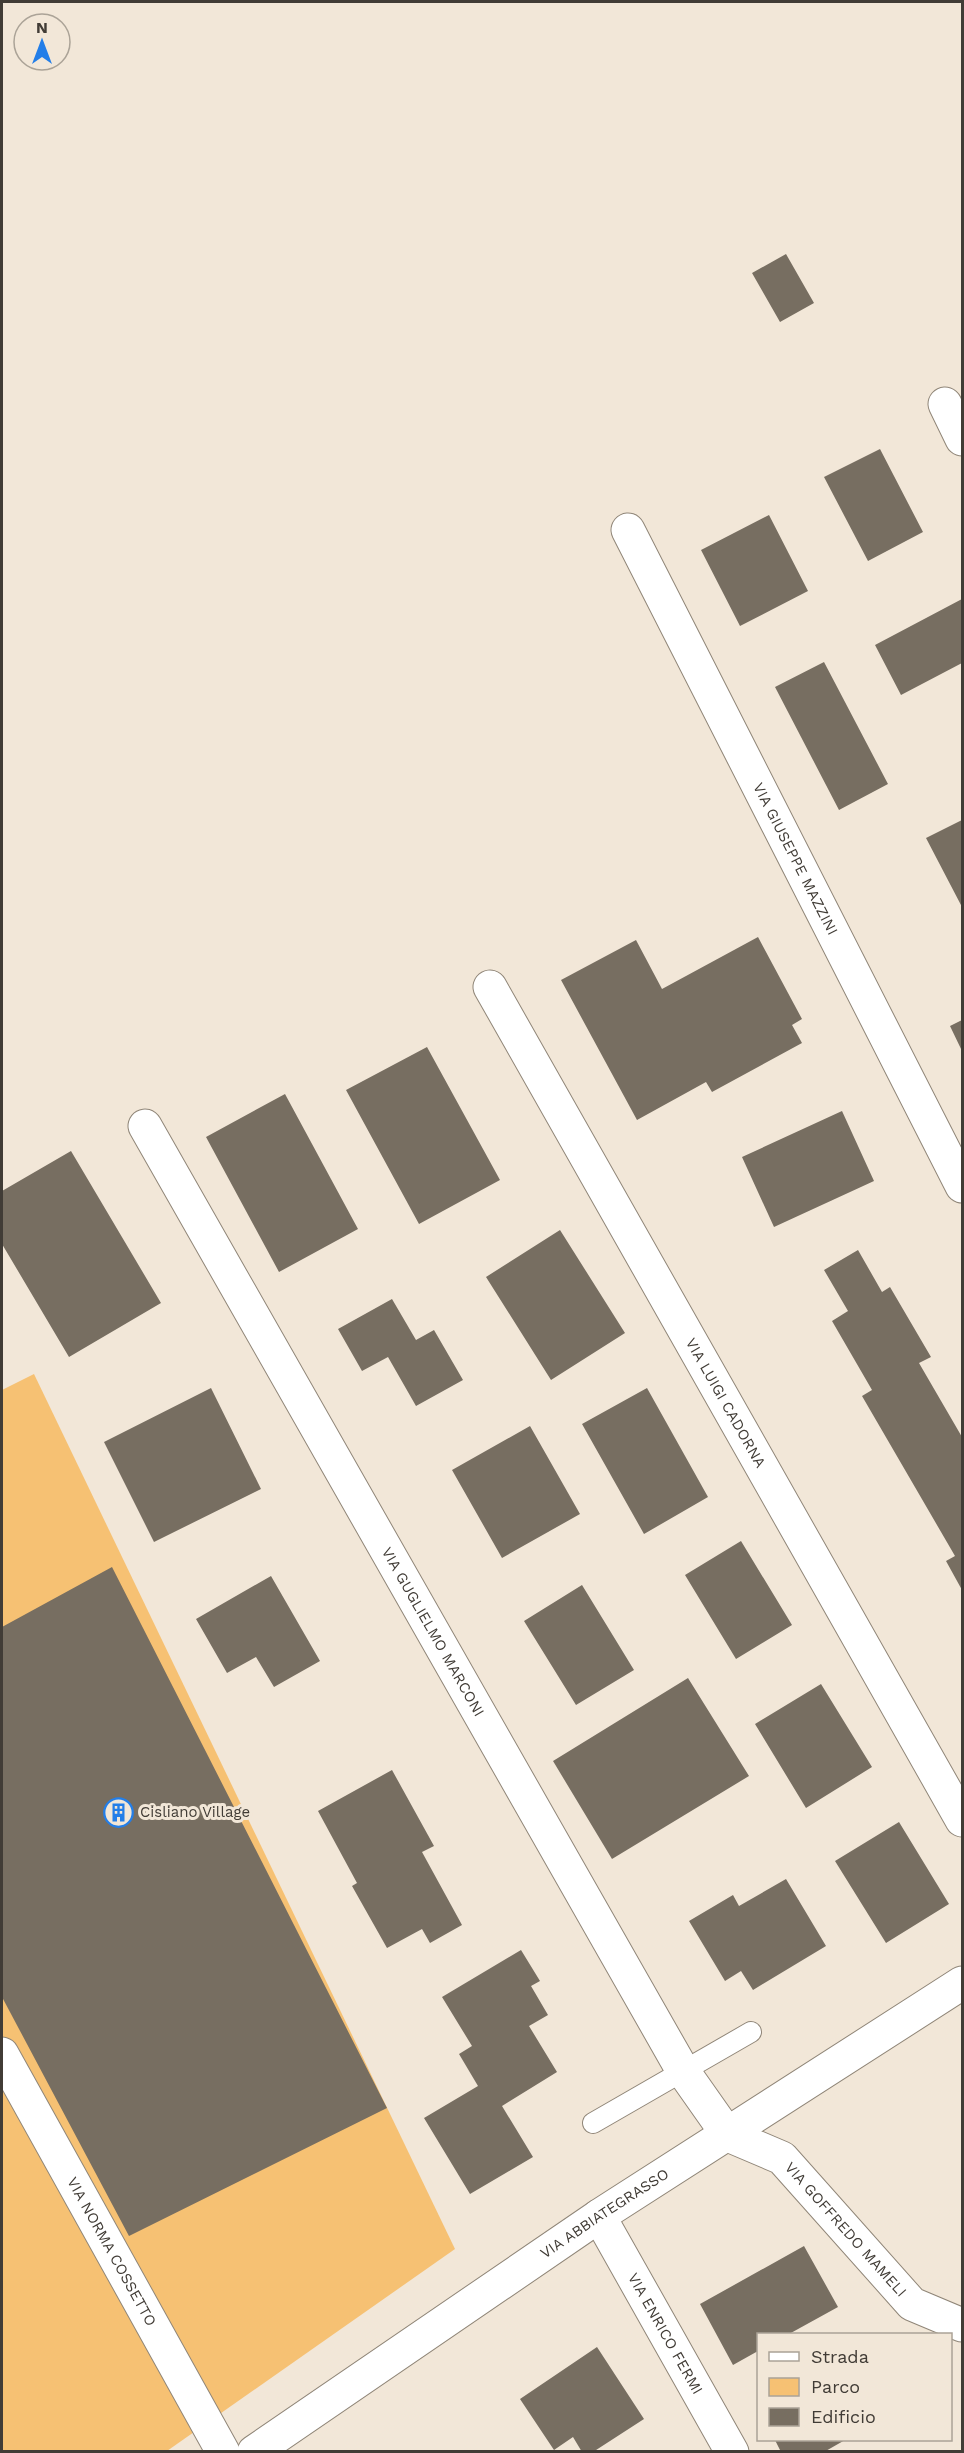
<svg xmlns="http://www.w3.org/2000/svg" width="964" height="2453" viewBox="0 0 964 2453" font-family="'Work Sans',sans-serif">
<style>
.green{fill:#f6c173}
.building{fill:#776e61}
.lines{fill:none;stroke-linecap:round;stroke-linejoin:round}
.service-casing{stroke:#908678;stroke-width:22}
.minor-casing{stroke:#908678;stroke-width:35}
.service{stroke:#fff;stroke-width:20}
.minor{stroke:#fff;stroke-width:33}
.labels{text-anchor:middle;dominant-baseline:central;stroke-width:6;stroke-linejoin:round;paint-order:stroke}
.street-label{font-size:15px;fill:#413c36;stroke:#f2e7d8}
.poi-label{font-size:15px;fill:#413c36;stroke:#f2e7d8;text-anchor:start}
</style>
<rect width="100%" height="100%" fill="#f2e7d8"/>
<path class="green" d="M34,1374l421,875 -288,202 -165,1v-1062z"/>
<path class="building" d="M786,254l28,49 -34,19 -28,-49z
M880,449l43,83 -55,29 -44,-84z
M769,515l39,76 -68,35 -39,-76z
M962,599v64l-61,32 -26,-50z
M824,662l64,122 -49,26 -64,-123z
M962,820v87l-36,-69z
M758,937l44,82 -10,6 10,18 -90,49 -6,-10 -69,38 -76,-140 75,-40 26,49z
M962,1020v31l-12,-25z
M427,1047l73,133 -81,44 -73,-134z
M285,1094l73,135 -79,43 -73,-135z
M842,1111l32,70 -100,46 -32,-70z
M71,1151l90,152 -92,54 -67,-113v-53z
M560,1230l65,103 -74,47 -65,-103z
M858,1250l24,42 8,-5 41,70 -12,6 43,74v153l-16,-29 9,-5 -93,-160 10,-6 -40,-69 16,-10 -24,-41z
M392,1299l24,41 18,-10 29,50 -47,26 -28,-49 -26,14 -24,-42z
M211,1388l50,101 -107,53 -50,-100z
M647,1388l61,109 -64,37 -62,-110z
M530,1426l50,88 -78,44 -50,-88z
M741,1541l51,84 -56,34 -51,-84z
M112,1567l275,541 -258,128 -127,-239v-370z
M271,1576l49,85 -46,26 -18,-30 -29,16 -31,-54z
M582,1585l52,85 -58,35 -52,-84z
M688,1678l61,98 -137,83 -59,-98z
M821,1684l51,83 -66,41 -51,-84z
M392,1770l42,76 -12,6 40,73 -32,18 -8,-14 -35,19 -35,-62 5,-3 -39,-72z
M899,1822l50,82 -63,39 -51,-82z
M786,1879l40,67 -73,44 -12,-19 -16,10 -36,-60 44,-26 6,11z
M521,1950l19,31 -9,5 17,29 -19,11 28,46 -55,34 31,51 -63,37 -46,-76 54,-32 -19,-32 13,-8 -30,-49z
M804,2246l34,61 -49,27h-31v17l-25,14 -33,-61z
M597,2347l47,72 -51,33h-11l-9,-15 -19,13 -34,-51z
M775,2440h70l-21,12h-43z"/>
<g class="lines">
<defs>
<path id="service" d="M593,2123l158,-91"/>
<g id="minor">
<path d="M945,404l17,35"/>
<path id="s1" d="M628,530l334,656"/>
<path id="s2" d="M490,987l472,833"/>
<path id="s3" d="M145,1126l538,945 45,64 54,23 130,146 50,21"/>
<path id="s4" d="M2,2054l221,398"/>
<path id="s5" d="M599,2216l133,236"/>
<path id="s6" d="M254,2452l345,-236 363,-233"/>
</g>
</defs>
<use href="#service" class="service-casing"/>
<use href="#minor" class="minor-casing"/>
<use href="#service" class="service"/>
<use href="#minor" class="minor"/>
</g>
<defs>
<symbol id="building-ring" viewBox="-11 -11 22 22"><circle r="9.5" fill="#f2e7d8" stroke="#237ee8" stroke-width="1.5"/><path d="M-4-6H4V6H1V3H-1V6H-4ZM-2.5-4.3h1.7v1.8h-1.7ZM.8-4.3h1.7v1.8H.8ZM-2.5-1h1.7V.8h-1.7ZM.8-1h1.7V.8H.8Z" fill="#237ee8"/></symbol>
</defs>
<g fill-rule="evenodd">
<use href="#building-ring" x="102" y="1796" width="33" height="33"/>
</g>
<g class="labels">
<g class="street-label">
<text stroke="none"><textPath href="#s1" startOffset="369">VIA GIUSEPPE MAZZINI</textPath></text>
<text stroke="none"><textPath href="#s2" startOffset="478">VIA LUIGI CADORNA</textPath></text>
<text stroke="none"><textPath href="#s3" startOffset="582">VIA GUGLIELMO MARCONI</textPath></text>
<text stroke="none"><textPath href="#s6" startOffset="424">VIA ABBIATEGRASSO</textPath></text>
<text stroke="none"><textPath href="#s3" startOffset="1320">VIA GOFFREDO MAMELI</textPath></text>
<text stroke="none"><textPath href="#s4" startOffset="226">VIA NORMA COSSETTO</textPath></text>
<text stroke="none"><textPath href="#s5" startOffset="135">VIA ENRICO FERMI</textPath></text>
</g>
<g class="poi-label">
<text x="140" y="1812">Cisliano Village</text>
</g>
</g>
<rect width="964" height="2453" fill="none" stroke="#413c36" stroke-width="6"/>
<rect x="757" y="2333" width="195" height="108" fill="#f2e7d8" stroke="#aba397" stroke-width="1.5"/>
<rect x="769" y="2352" width="30" height="9" fill="#ffffff" stroke="#aba397" stroke-width="1.5"/>
<text x="811" y="2363" font-size="18" fill="#413c36">Strada</text>
<rect x="769" y="2378" width="30" height="18" fill="#f6c173" stroke="#aba397" stroke-width="1.5"/>
<text x="811" y="2393" font-size="18" fill="#413c36">Parco</text>
<rect x="769" y="2408" width="30" height="18" fill="#776e61" stroke="#aba397" stroke-width="1.5"/>
<text x="811" y="2423" font-size="18" fill="#413c36">Edificio</text>
<g transform="translate(42 42)"><circle r="28" fill="#f2e7d8" stroke="#aba397" stroke-width="1.5"/>
<path d="M0-4.5L10 22L0 15L-10 22Z" fill="#237ee8"/>
<text y="-9" font-size="16" font-weight="bold" text-anchor="middle" fill="#413c36">N</text>
</g>
</svg>
